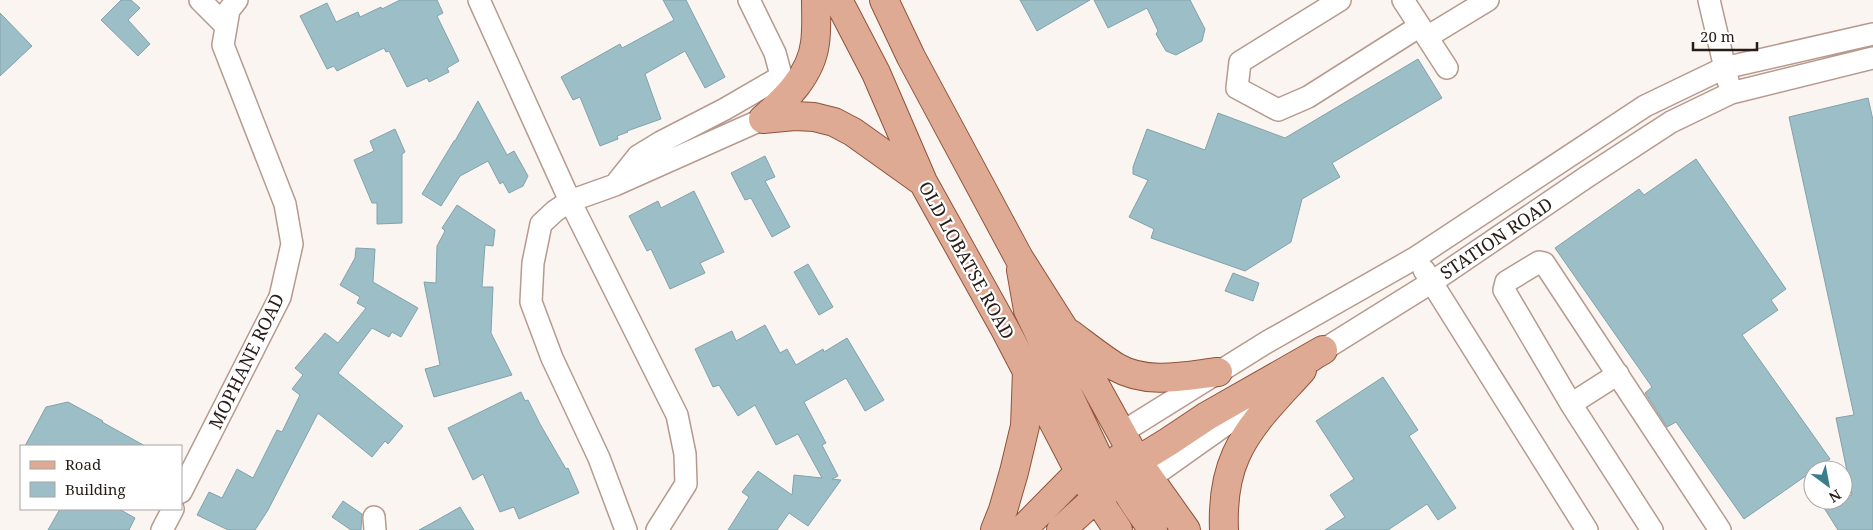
<svg xmlns="http://www.w3.org/2000/svg" width="1873" height="530" viewBox="0 0 1873 530" font-family="'Noto Serif',serif">
<style>
.building{fill:#9cbec7;stroke:#81a2ab}
.lines{fill:none;stroke-linecap:round;stroke-linejoin:round}
.minor-casing{stroke:#b79a8e;stroke-width:24}
.major-casing{stroke:#905339;stroke-width:30}
.minor{stroke:#fff;stroke-width:21}
.major{stroke:#deaa93;stroke-width:28}
.labels{text-anchor:middle;dominant-baseline:central;stroke-width:4.5;stroke-linejoin:round;paint-order:stroke}
.street-label{font-size:18px;fill:#271c18;stroke:#fff}
</style>
<rect width="100%" height="100%" fill="#fbf5f2"/>
<path class="building" d="M121,0h10l9,8 -12,12 22,24 -12,12 -37,-36z
M400,0h37l6,13 -6,3 22,45 -12,7 2,4 -20,10 -2,-4 -20,9 -18,-36 -3,1 -2,-4 -47,23 -3,-5 -7,3 -27,-53 27,-13 9,19 22,-10 2,5 21,-10 1,2z
M663,0h23l39,77 -20,11 -20,-37 -40,23 16,45 -34,12 1,1 -11,4 1,3 -18,7 -20,-49 -7,3 -12,-23 59,-33 2,4 4,-2 48,-26z
M1020,0h70l-53,31z
M1094,0h96l15,29 -3,12 -26,14 -10,-4 -10,-17 2,-3 -11,-23 -39,20z
M0,13l32,33 -32,30z
M1418,59l24,39 -110,65 8,14 -38,22 -11,43 -46,29 -94,-33 3,-9 -25,-12 19,-37 -15,-6v-7l14,-38 58,21 13,-37 67,25z
M1868,98l5,22v410h-35l-19,-30h24v-3l9,-2 -16,-77 18,-3 -65,-298z
M478,101l29,54 7,-4 14,25 -5,10 -14,7 -6,-11 -3,2 -12,-23 -28,15 -19,30 -19,-12 32,-53 2,-1v-1z
M395,129l10,23 -3,2v69l-25,1v-21h-5l-18,-43 20,-9 -4,-10z
M765,156l10,21 -10,4 25,46 -18,10 -21,-39 -6,2 -14,-27z
M1696,159l90,130 -15,11 7,10 -36,25 88,124 -86,60 -68,-97 -9,5 -22,-34 7,-6 -97,-139 84,-59 5,6z
M694,191l30,61 -24,11 5,10 -35,16 -19,-40 -4,2 -18,-35 29,-15 3,7z
M457,205l38,25 -2,16 -8,-1 -3,42h11l-2,46 21,42 -78,22 -9,-28 15,-4 -16,-83 12,1 1,-37 8,-15 -3,-3z
M356,248l19,1 -2,33 45,26 -17,29 -9,-5 -3,5 -17,-9 -34,45 65,53 -15,18 -3,-3 -13,16 -54,-44 -50,97 -13,20h-27l-31,-15 12,-23 13,6 15,-29 16,9 24,-48 5,2 18,-37 -8,-6 11,-14 -8,-7 30,-35 13,10 28,-35 -9,-5 3,-6 -20,-12 15,-27z
M808,264l25,43 -14,8 -25,-43z
M1233,273l26,10 -6,18 -28,-10z
M765,325l15,28 7,-4 9,16 27,-16 1,3 23,-14 37,62 -19,11 -19,-33 -42,24 22,41 -4,2 16,31 -6,3 9,1 -33,46 -19,-13 -12,17h-49l21,-33 -7,-5 16,-21 34,24 2,-20 28,3 -24,-44 -22,11 -21,-40 -17,11 -19,-31 -6,2 -18,-38 37,-18 4,10z
M1383,377l35,53 -9,6 47,72 -18,12 -11,-16 -39,26h-63l20,-13 -15,-22 24,-16 -38,-58z
M521,392l4,9 3,-1 12,24 26,45 2,-1 11,25 -60,26 -5,-12 -14,5 -17,-38 -10,6 -25,-52z
M68,402l35,19 -1,1 43,24h-120l21,-39z
M343,501l19,13 -1,16h-10l-19,-13z
M460,507l14,23h-55l20,-11z
M60,509h59l16,9 -6,12h-81z"/>
<g class="lines">
<defs>
<path id="minor" d="M200,0l26,26
M479,0l91,201 107,214 8,39 1,30 -29,46
M749,0l26,53 10,37
M1340,0l-100,62 -3,26 41,22 30,-13 112,-71
M1403,0l44,68
M1709,0l19,81
M1427,37l61,-37
M618,181l20,-25 23,-14 64,-33 57,-33
M1424,270l163,260
M1313,360l10,-10 109,-68 156,-106 83,-54 60,-29 142,-35
M1571,404l47,-30
M1121,433l146,-91 148,-84 230,-152 79,-38 149,-34
M1149,479l124,-88
M181,492l99,-195 12,-53 -7,-40 -62,-159 6,-35 8,-10
M374,517l1,13
M162,530l11,-21
M626,530l-27,-72 -47,-100 -21,-56 2,-39 8,-39 14,-13 15,-10 45,-16 148,-66
M1652,530l-81,-126 -67,-114 2,-8 33,-20 5,1 4,6 172,261"/>
<path id="major" d="M838,0l38,73 47,109 83,149 73,140 39,59
M884,0l27,57 108,201 45,71 73,132 49,69
M763,119l32,-3 19,1 20,5 19,10 70,50
M763,119c23,-20 48,-44 52,-76 2,-14 1,-29 1,-43
M1021,270l7,40 69,145 13,33
M1069,333c15,11 31,24 47,34 31,18 69,9 102,5
M1120,458c-1,31 17,48 33,72
M1079,471l26,2 32,-12 31,-19 39,-26 116,-66
M995,530l8,-20 11,-38 11,-46 2,-55
M1022,530l70,-71
M1061,530l36,-33 14,-9
M1224,530c-1,-24 2,-53 12,-75 14,-32 43,-59 66,-85"/>
</defs>
<use href="#minor" class="minor-casing"/>
<use href="#major" class="major-casing"/>
<use href="#minor" class="minor"/>
<use href="#major" class="major"/>
</g>
<g class="labels">
<g class="street-label">
<text transform="translate(1496 238) rotate(-34)">STATION ROAD</text>
<text transform="translate(967 260) rotate(61)">OLD LOBATSE ROAD</text>
<text transform="translate(246 361) rotate(-64)">MOPHANE ROAD</text>
</g>
</g>
<rect x="20" y="445" width="162" height="65" fill="#ffffff" stroke="#a9a4a3"/>
<rect x="30" y="461" width="25" height="8" fill="#deaa93" stroke="#a9a4a3"/>
<text x="65" y="470" font-size="15" fill="#271c18">Road</text>
<rect x="30" y="482" width="25" height="15" fill="#9cbec7" stroke="#a9a4a3"/>
<text x="65" y="495" font-size="15" fill="#271c18">Building</text>
<g transform="translate(1828 485) rotate(148)"><circle r="24" fill="#ffffff" stroke="#a9a4a3"/>
<path d="M0-4L9 19L0 12L-9 19Z" fill="#3a7d8d"/>
<text y="-8" font-size="14" font-weight="bold" text-anchor="middle" fill="#271c18">N</text>
</g>
<path d="M1693 42v8h64v-8" fill="none" stroke="#271c18" stroke-width="2.5"/>
<text x="1700" y="42" font-size="15" fill="#271c18" stroke="#ffffff" stroke-width="4" paint-order="stroke">20 m</text>
</svg>
